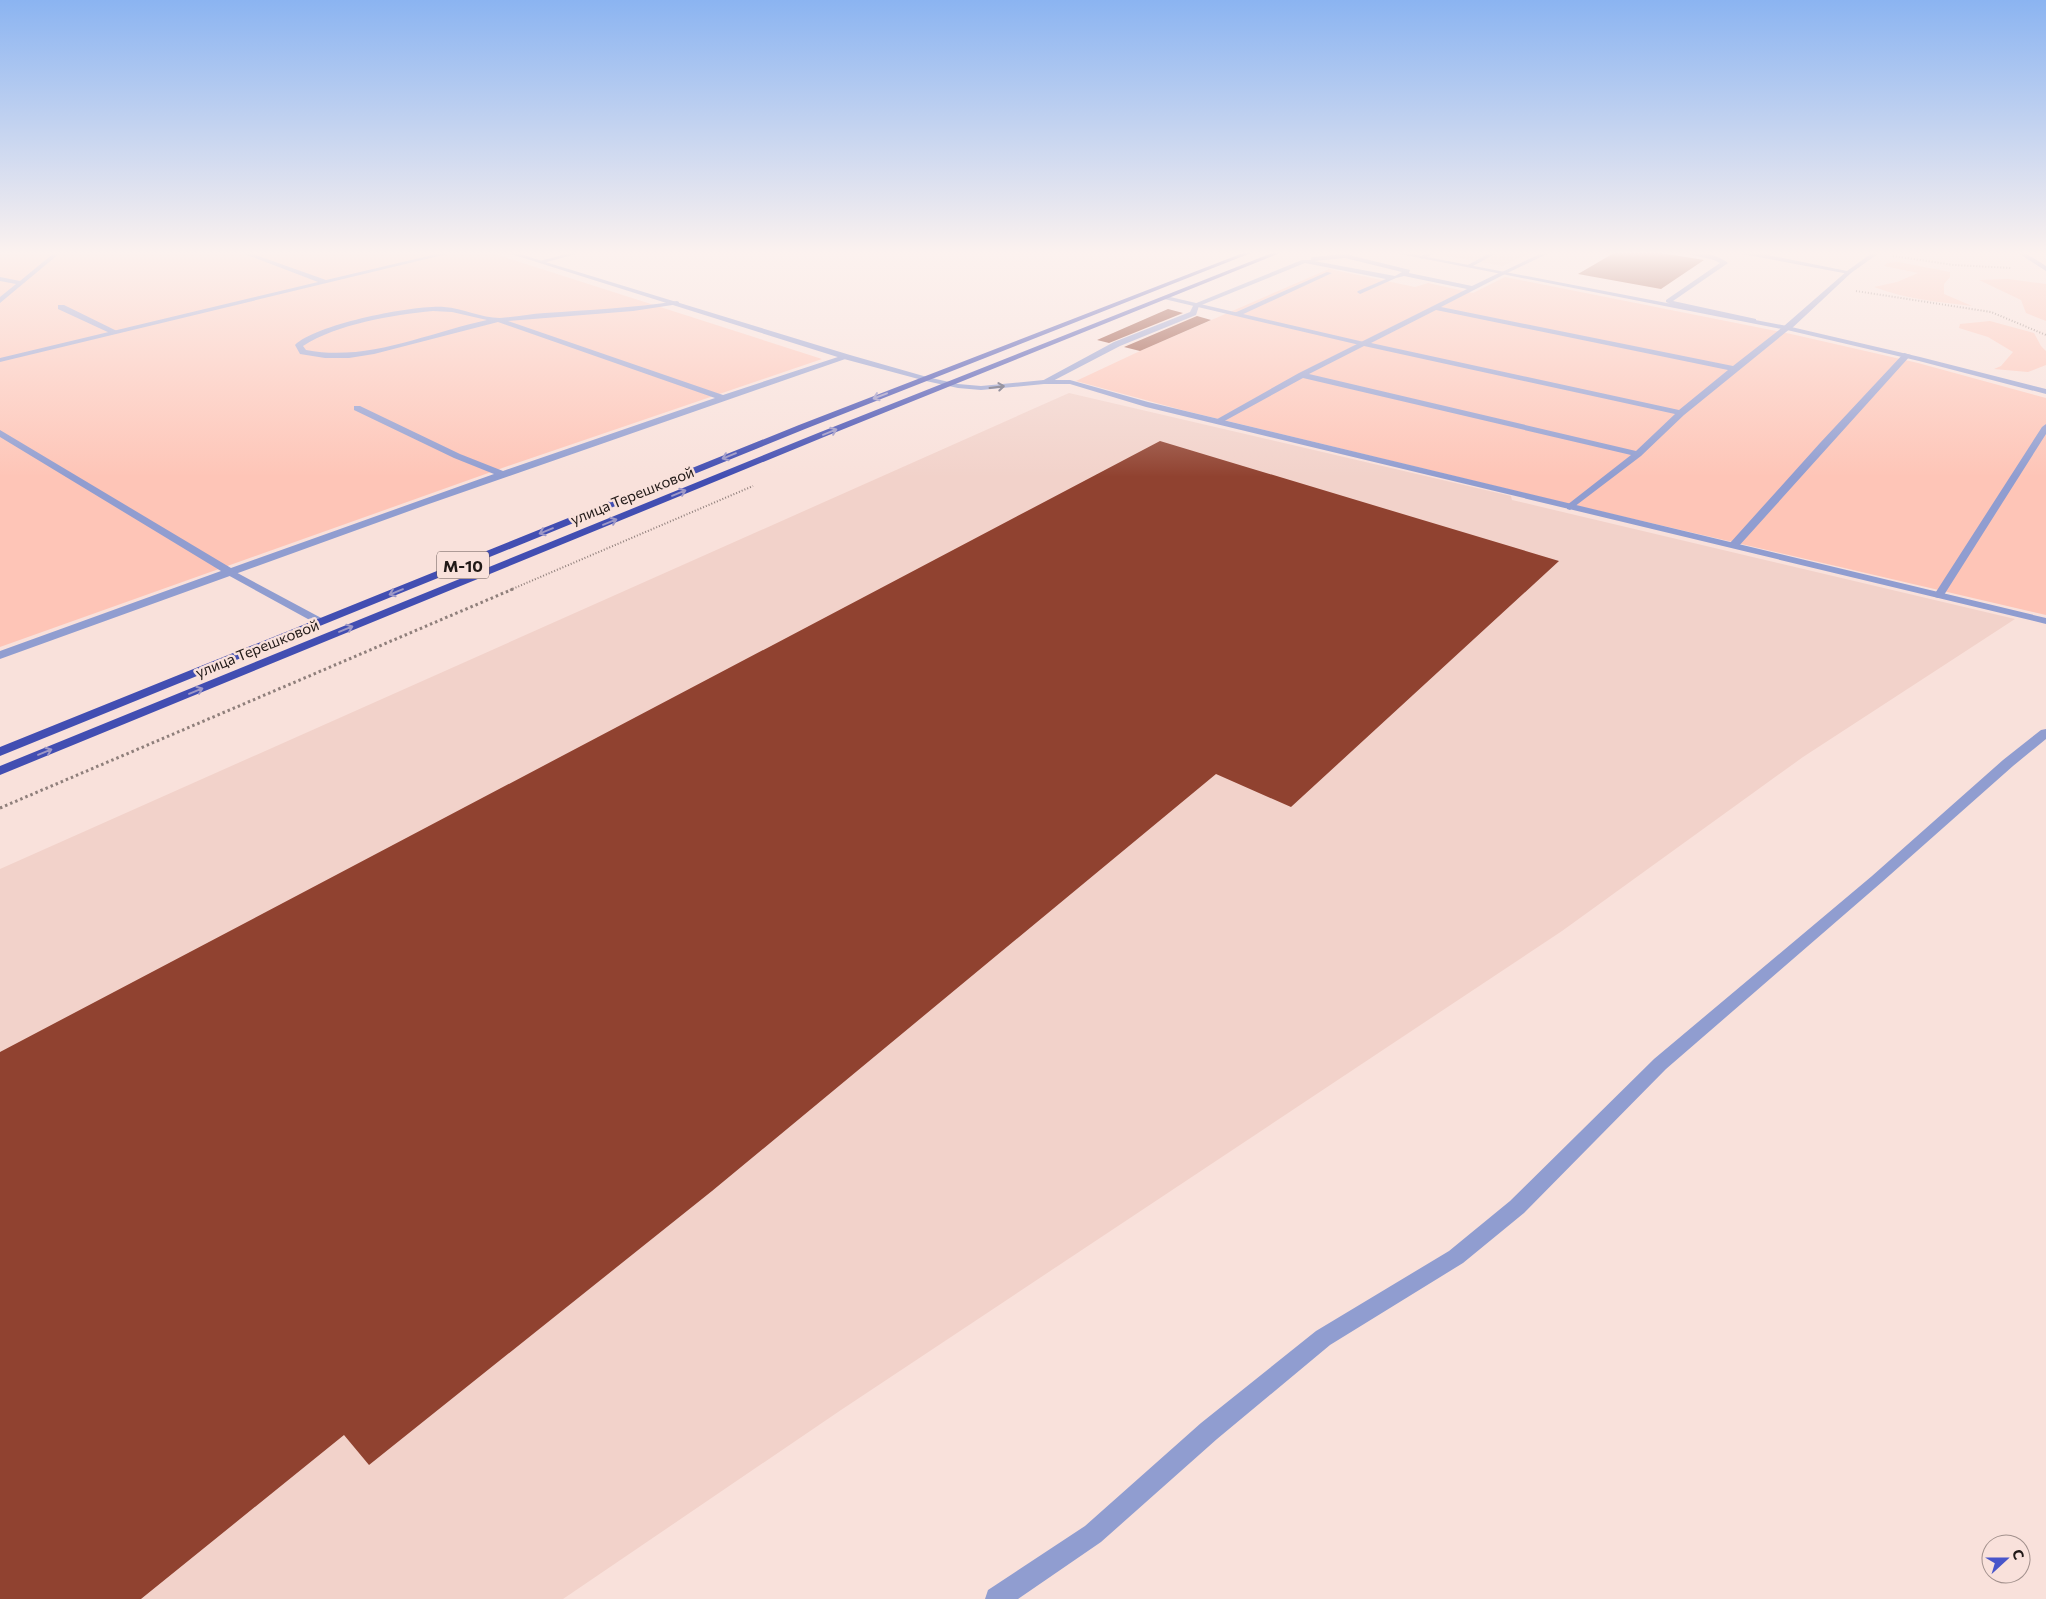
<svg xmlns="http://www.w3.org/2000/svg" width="2046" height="1599" viewBox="0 0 2046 1599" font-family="Commissioner,sans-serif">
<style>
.built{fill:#f2d2ca}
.green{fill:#fec5b7}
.building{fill:#904230}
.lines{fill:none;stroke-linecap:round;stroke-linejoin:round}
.path-far1{stroke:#8f7f7b;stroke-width:2;stroke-dasharray:1 2;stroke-linecap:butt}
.path{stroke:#8f7f7b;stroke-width:3;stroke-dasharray:2.5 3;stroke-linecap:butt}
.service{fill:#909dd0;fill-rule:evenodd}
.minor{fill:#909dd0;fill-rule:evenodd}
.tertiary{fill:#909dd0;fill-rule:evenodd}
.trunk{fill:#424eb2;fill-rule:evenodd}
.oneway{stroke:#53546a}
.oneway2{stroke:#9e98c6}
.labels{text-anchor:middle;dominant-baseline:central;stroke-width:5;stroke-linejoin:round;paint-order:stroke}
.far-street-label{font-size:15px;fill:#211917;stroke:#f9e1db}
.shield{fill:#f9e1db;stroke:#625552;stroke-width:1}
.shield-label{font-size:16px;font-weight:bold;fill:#211917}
</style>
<rect width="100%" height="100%" fill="#f9e1db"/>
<path class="built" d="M1430,253h99l-26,13z
M1069,393l442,103 1,4 503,119 -212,138 -241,174 -721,479 -278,189h-563v-730z"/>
<path class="green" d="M0,253h492l330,106 -311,106 -511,182z
M1898,262l52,10v5l-6,7v10l28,12c-33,-4 -67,-7 -98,-19l23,-5 21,-9 -34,-7 3,-3z
M1329,269l86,18 13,-4 45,10 32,-16 286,57 127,29 128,35v217l-481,-112 -383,-93 -106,-29 64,-30z
M2008,279l38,5v37l-20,-8 -5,-13 -42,-20z
M1990,321l44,12 7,13 5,5v14l-18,7 -34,-3 7,-3 12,-14 -25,-15 -29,-9 1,-4z"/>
<path class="building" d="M1614,253h47l43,7 -43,29 -83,-15z
M1168,309l15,4 -74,30 -12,-3z
M1197,316l14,4 -71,31 -16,-4z
M1160,441l399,120 -268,246 -75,-33 -504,417 -343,274 -25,-30 -203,164h-141v-547z"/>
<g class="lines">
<path class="path-far1" d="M1893,256l61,9 57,3
M1856,291l135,21 55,23
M510,590l243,-104"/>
<path class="path" d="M0,808l513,-219"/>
<path class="service" d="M570,253h10l-37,10 -3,-2z
M1427,253h8l-13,6 -3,-2z
M1490,253h7l-26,14 -5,-1z
M1737,253h34l-3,2 84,17 -3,2z
M1345,254l65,16 -1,3 63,13 29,-14h4v2l-64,33 292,59 51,-40 7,2 -107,87 -43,41 -71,54 -3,-1v-4l64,-50 -328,-77 -84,46 -7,-2 87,-49 168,-84 -63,-13 -8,2 -36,16 -3,-2 1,-1 28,-12 -81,-16 -106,43 -3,9 -76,31 -73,38 -7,-2 74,-40 76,-30 4,-8 108,-44h9v-2l2,-1zM1345,258l57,14 -7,4 -81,-15zM1436,310l292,60 -49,40 -308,-67zM1364,346l311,68 -39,37 -327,-77z
M1327,272l5,1 -93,43 -7,-2z
M677,301l2,1v2l-46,7 -125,10 215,74 121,-40 7,2 -425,148 -426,154v-8l221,-80 -221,-134v-7l231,138 263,-94 -40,-16 -100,-48v-4h6l100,48 43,17 212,-73 -217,-76 -124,32 -25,4h-24l-25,-4 -5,-9c22,-21 118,-40 149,-38 19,1 37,11 56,11 15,-1 30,-4 45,-5 44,-3 88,-5 132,-12zM433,311l19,1 35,8c-60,13 -119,42 -181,30l-3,-4c34,-22 89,-31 130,-35z
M58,305h6l55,27 -7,2 -54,-25z
M1904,353l7,2 -173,192h-8l-1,-2 1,-2 90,-100z
M2046,424v10l-102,161 -5,3 -4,-1 -1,-2 108,-168z
M2046,729v10l-33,27 -131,116 -216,187 -142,144 -61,50 -133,82 -113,94 -116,103 -83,57h-33l3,-9 97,-64 116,-103 115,-92 133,-80 61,-50 144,-142 218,-183 131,-116 38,-30z"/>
<path class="minor" d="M54,253h6l-60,50v-6l16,-13 -16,-3v-4l20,4z
M242,253h8l76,27 115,-27h10l-451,109v-4l318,-76z
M508,253h8l334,102 77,22 31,7 23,2 63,-6h26l78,22 898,216v6l-900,-217 -76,-23h-26l-63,6 -23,-2 -32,-7 -82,-22z
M1542,253h7l-44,21 -5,-1z
M1684,253c14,-1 33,1 44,10l-55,38 83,18v4l-82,-17 -8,-4v-2l54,-37 -6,-3z
M1872,253h7l-28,20 -61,57h-6v-4l63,-55z
M2018,253h7l21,13v5z
M1166,296l198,46 4,2 -4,2 -200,-47 -1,-1z
M230,569l95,51 2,2 -6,3 -4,-1 -91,-50 -1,-2 1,-2z"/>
<path class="tertiary" d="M1395,253h11l381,73 133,31 126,32v5l-127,-33 -132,-31z"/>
<path class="trunk" d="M1243,253h8l-446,176 -805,327v-9l799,-322z
M1272,253h8l-456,184 -824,338v-9l818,-333z"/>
</g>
<defs><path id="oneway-shaft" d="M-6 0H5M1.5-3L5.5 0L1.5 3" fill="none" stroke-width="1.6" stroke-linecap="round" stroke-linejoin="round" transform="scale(1.25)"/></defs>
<use class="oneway" href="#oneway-shaft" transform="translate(997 387) rotate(-7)"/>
<g class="oneway2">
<use href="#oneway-shaft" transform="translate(880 396) rotate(159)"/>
<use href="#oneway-shaft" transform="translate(830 432) rotate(-22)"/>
<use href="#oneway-shaft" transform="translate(729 456) rotate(158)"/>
<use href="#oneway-shaft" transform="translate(679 493) rotate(-22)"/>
<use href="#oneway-shaft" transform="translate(610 522) rotate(-22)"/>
<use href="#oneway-shaft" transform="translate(546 531) rotate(158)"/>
<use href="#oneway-shaft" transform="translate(396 592) rotate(158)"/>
<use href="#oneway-shaft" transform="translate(346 629) rotate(-22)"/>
<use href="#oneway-shaft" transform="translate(196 691) rotate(-22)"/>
<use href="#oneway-shaft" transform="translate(45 752) rotate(-22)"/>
</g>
<linearGradient id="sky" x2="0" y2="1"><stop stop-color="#8bb4f1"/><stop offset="0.53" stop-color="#fcf2ef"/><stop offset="1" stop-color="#fcf2ef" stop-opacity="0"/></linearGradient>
<rect width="2046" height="477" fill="url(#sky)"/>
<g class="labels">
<g class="far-street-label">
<text transform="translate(632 495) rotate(-22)">улица Терешковой</text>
<text transform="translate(257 648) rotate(-22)">улица Терешковой</text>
</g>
<rect class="shield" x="437" y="551.5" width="52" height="27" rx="4"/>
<g class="shield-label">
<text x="463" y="565">М-10</text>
</g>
</g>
<g transform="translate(2006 1559) rotate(69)"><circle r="24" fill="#f9e1db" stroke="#a3918d"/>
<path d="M0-4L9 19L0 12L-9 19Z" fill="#4855ca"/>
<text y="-8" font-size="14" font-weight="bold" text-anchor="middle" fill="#211917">С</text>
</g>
</svg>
